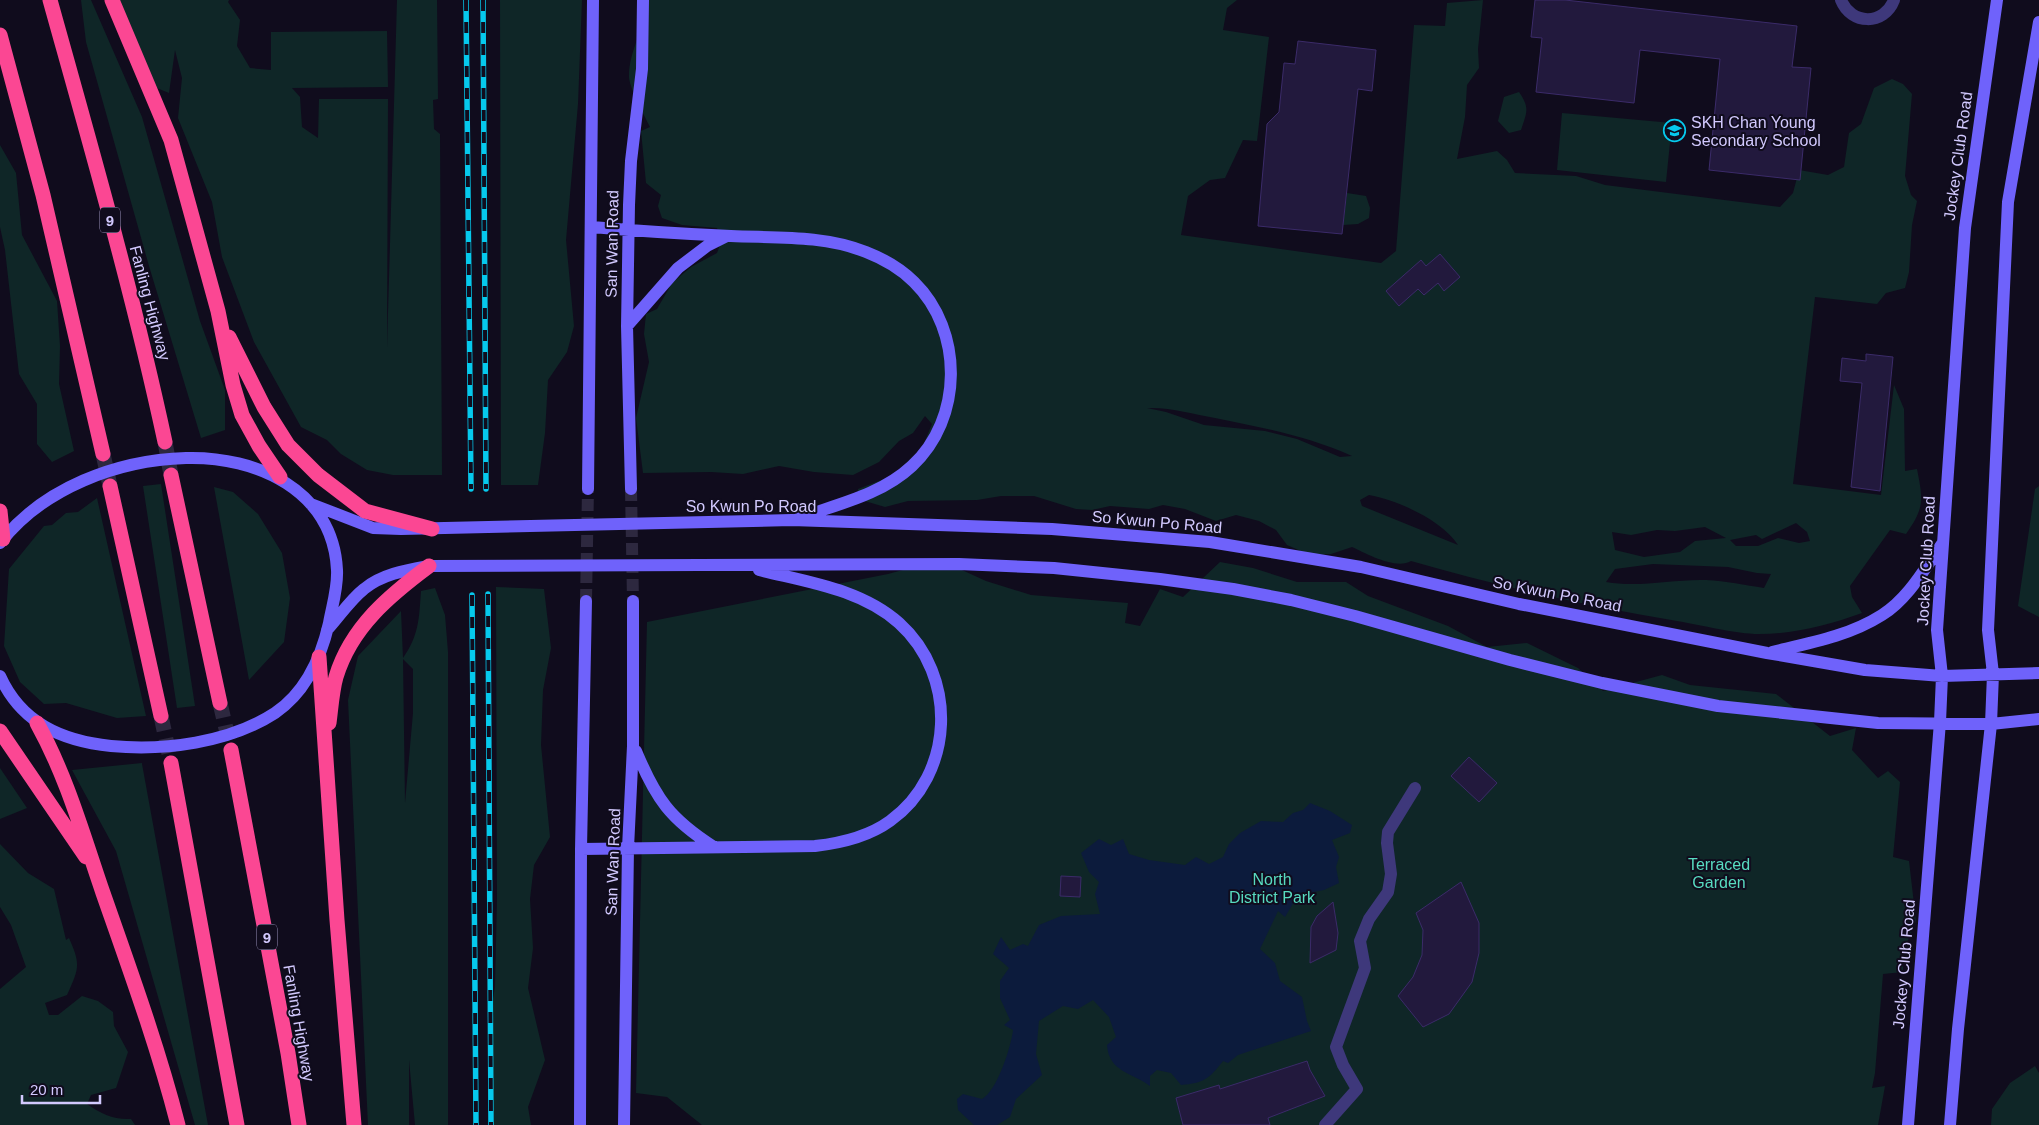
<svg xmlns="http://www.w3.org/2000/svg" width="2039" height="1125" viewBox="0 0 2039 1125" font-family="Arial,sans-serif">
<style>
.green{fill:#0f2627;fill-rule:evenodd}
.water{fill:#0c1b3c}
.building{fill:#22193d;stroke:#3b2b69}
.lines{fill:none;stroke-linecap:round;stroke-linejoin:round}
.secondary-tunnel{stroke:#2d283f;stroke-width:12;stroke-dasharray:12 6;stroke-linecap:butt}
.highway-tunnel{stroke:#2d283f;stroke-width:15;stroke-dasharray:15 8;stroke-linecap:butt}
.street{stroke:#3e387b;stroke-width:12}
.secondary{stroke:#6f62fb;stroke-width:12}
.highway{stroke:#fb4793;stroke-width:15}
.rail-casing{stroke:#06c9ed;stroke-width:5.5}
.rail{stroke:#100c1d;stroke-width:4;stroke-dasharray:11;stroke-linecap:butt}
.labels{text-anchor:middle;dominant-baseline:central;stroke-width:4;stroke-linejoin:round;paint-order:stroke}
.shield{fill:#100c1d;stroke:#9890ba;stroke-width:1}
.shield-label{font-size:15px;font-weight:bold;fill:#d2c9fe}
.poi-label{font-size:16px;fill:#d2c9fe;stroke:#100c1d;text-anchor:start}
.street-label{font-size:16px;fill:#d2c9fe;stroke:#100c1d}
.park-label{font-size:16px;fill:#58dbc1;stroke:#100c1d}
</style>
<rect width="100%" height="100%" fill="#100c1d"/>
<path class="green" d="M81,0h10l51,117 58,204 25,69v40l-24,8 -52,-172 -63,-224z
M112,0h117l-1,2 12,18 -3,26 13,22 21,2v-38l116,-1 1,56 -96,1 8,9 2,30 16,11 1,-39h69l-1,249 10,-348h40l1,99 -5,1 1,29 6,5 2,341h-49l-26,-5 -26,-16 -14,-14 -26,-13 -47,-85 -32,-85 -10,-55 -34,-84 4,-40 -7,-28 -6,43 -22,-9z
M500,0h82l-4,104 -12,136 8,86 -7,26 -19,28 -3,53 -7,52h-37z
M647,0h590l-10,8 -4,22 46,7 -12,104 -14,-1 -18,38 -15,2 -22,16 -7,39 200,28 15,-12 18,-226 31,1 2,-23 36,-3 -5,49 1,19 -12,17 -2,32 -8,42 40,-8 10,9 8,13 61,3 29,9 175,22 13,-14 6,-23 29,5 16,-8 5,-34 12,-9 13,-36 18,-9 11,5 9,10 -7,82 6,19 6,6 -5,24 -3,47 -4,16 -19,5 -9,11 -62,-7 -22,187 88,11 13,-110 10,24 1,62 12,-2c6,31 8,38 -11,65l-16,-4 -40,56 2,11 10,16c-33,12 -67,21 -103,21 -23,0 -58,-9 -82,-13 -90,-15 -179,-35 -266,-60 -15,9 -44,-7 -59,-14l-21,7 -21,1 -23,-10 -11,-15 -17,-9 -23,-6 -20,6 -31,-12 -22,-4 -14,4 -39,-3 -18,4 -16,-1 -42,-13h-33l-24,4 -69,1 -23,6 -27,-8v-10l34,-13 30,-28 10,-24 -7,-8 -12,17 -14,8 -20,21 -26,13 -39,-3 -35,-6 -36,8 -32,-2 -68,1 -7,-55 13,-56 -5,-28 2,-20 11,-5 15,-26 19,-16 26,-14 4,-11 -4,-14 -35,-3 -20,-7 -4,-12 3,-11 -15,-12 -5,-52 9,-4c-5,-10 -22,-42 -21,-51 0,-26 17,-50 18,-76zM1147,408c23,-1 46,6 68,10 49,10 92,18 137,38l-12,1 -43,-18 -32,-8 -61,-6 -38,-13zM1369,495c28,5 73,25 89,50l-96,-39 -2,-6zM1796,523l11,9 3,9 -11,2 -21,-5 -20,8h-22l-6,-6 26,-5 6,4zM1705,527l21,11 -31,3 -15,11 -36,5 -29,-7 -3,-18 19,3 26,-5 18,1zM1653,564l75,3 29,6 14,1 -7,14c-19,-3 -38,-7 -58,-8 -33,-1 -67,8 -100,2l9,-13z
M1519,92c11,16 8,20 2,38l-12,3 -11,-12 6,-24z
M1562,113l110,10 -6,59 -109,-12z
M0,145l16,28 6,62 35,66 3,45 -1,38 15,67 -22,11 -15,-18v-40l-18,-30 -14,-124 -5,-23z
M1347,193l19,3 4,12 -1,10 -11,6 -15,1z
M161,484l34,222 -18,2 -34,-222z
M2039,486v131l-21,-11 17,-117z
M214,487l19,5 25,22 24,39 8,45 -6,44 -35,38z
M97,498l49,218 -29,2 -51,-15 -22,1 -24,-22 -16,-36 5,-77 35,-43 8,-1 14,-12 12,-1z
M940,560l46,21 45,14 97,8 -3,20 15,3 20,-37 23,8 37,-35 33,6 44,14h49l22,14 80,30 39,21 40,-4 51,25 25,23 59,-16 28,10 86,9 54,42 26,-8 -4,22 26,28 10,-7 12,11 -7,75 16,4 7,60 -13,31v20l-20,2 -8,99 -3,15 13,-2 -7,39h-1176l-35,-28 -31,-4 11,-471 241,-48z
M496,587l48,2 7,59 -8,42 -2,55 9,92 -16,28 -4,34 3,49 -5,40 17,72 -17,47 3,18h-39l-1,-12 -1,-97 5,-29 2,-88z
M435,588l10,27 3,37v473h-33l-6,-65v65h-41l-20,-425 10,-44 43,-45 2,47c16,-23 16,-39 18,-67zM403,659l10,10v44l-8,90z
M142,763v1l66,361h-13l-79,-274 -44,-81z
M0,768l27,40 -27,11z
M0,844l28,29 26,16 12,51 3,-2c12,27 10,30 -2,57l-22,8 4,12h9l24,-19 16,5 15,11 1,14 14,26 -12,36 -25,7 -4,9c14,10 27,16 44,15l4,6h-135v-136l26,-22 -15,-42 -11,-18z
M2035,1066l4,7v52h-48l1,-16 18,-26z"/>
<path class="water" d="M1310,803l20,8 22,14 -2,8 -18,7 7,17 -3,10 3,16 -15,7 -26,5 -13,22 -7,-6 -18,38 15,14 5,18 22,16 5,24 4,10 -73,24 -10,8 -5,-2c-14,18 -19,22 -42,24l-10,-12 -14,-3 -7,6v10c-19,-14 -41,-14 -43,-41l9,-8 -7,-20 -16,-17 -15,9 -15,-3 -24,15 -3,33 6,21 -26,24 -6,18 -13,8h-23l-16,-15 -1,-11 6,-5 19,5c15,-8 29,-52 31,-69l-9,-5 6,-5 -10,-22v-17l9,-13 -16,-14 8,-17 9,13 13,-6 5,2 11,-21 22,-9 39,-2 -5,-20 4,-12 -10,-10 -8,-19 18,-14 12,6 12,-6 6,15 20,6 36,5 11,-8 13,7 14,-7 6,-13 11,-11 21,-12 22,1 10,-9 10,-3z"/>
<path class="building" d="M1535,0h30l232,26 -5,41 19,1 -11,112 -91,-10 11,-111 -80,-9 -6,53 -98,-11 6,-54 -11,-1z
M1298,41l78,9 -4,41 -14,-2 -16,145 -84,-8 9,-102 12,-12 5,-49 11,1z
M1440,254l20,23 -16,14 -6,-8 -14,12 -6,-6 -19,17 -13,-15 35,-31 5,6z
M1866,354l27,3 -13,134 -29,-4 11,-104 -22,-2 2,-23 24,3z
M1469,757l28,26 -18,19 -28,-26z
M1061,876l20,1 -1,20 -20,-1z
M1461,882l18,41v30l-7,29 -23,32 -26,13 -25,-31 15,-19 9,-22 1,-25 -7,-17z
M1333,902l5,31 -2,17 -26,13 1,-36 6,-11z
M1307,1061l3,9 15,26 -57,22 2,7h-87l-7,-27 43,-13 1,4z"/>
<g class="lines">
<path class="secondary-tunnel" d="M631,489l2,112
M586,601l2,-112"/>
<path class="highway-tunnel" d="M165,442l6,33
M103,454l7,32
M220,703l11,47
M161,716l10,47"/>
<path class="street" d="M1841,0c10,25 43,26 53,0
M1325,1125l32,-36 -14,-24 -7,-18 29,-79 -5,-27 9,-22 19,-27 3,-18 -4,-31 1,-11 27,-44"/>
<path class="secondary" d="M592,227c46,4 93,7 139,9 45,2 93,-1 135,16 18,7 35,17 48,30 50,49 49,137 -2,184 -31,29 -74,38 -113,52
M627,326l51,-58 29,-22 20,-10
M588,489l5,-489
M631,489l-4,-163 2,-121 2,-44 11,-92 1,-69
M311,504l62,24 28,1 391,-9 260,9 158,13 151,25 158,37 248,49 98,17 77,6 97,-3
M0,543c43,-55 117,-83 186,-85 70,-2 147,32 151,112 1,18 -5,36 -8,53 -8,35 -23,69 -54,90 -46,30 -111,38 -164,33 -49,-5 -90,-23 -111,-70
M327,630c12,-13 23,-30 37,-41 18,-15 43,-19 65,-23l530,-2 95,4 106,11 73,10 58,11 64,16 155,44 92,23 116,23 160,17 113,1 48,-5
M1772,652c38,-9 77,-16 110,-37 26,-16 43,-47 60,-71
M636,751c20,48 34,68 78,96
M581,849l234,-3c27,-3 53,-9 75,-25 65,-47 68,-145 9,-198 -38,-34 -92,-41 -140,-53
M580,1125l1,-276 5,-248
M624,1125l4,-277 5,-102v-145
M1908,1125l32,-403 2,-46 -5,-46 28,-402 32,-228
M1950,1125l8,-96 33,-305 2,-50 -5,-44 20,-428 31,-180"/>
<path class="highway" d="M50,0c41,147 83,293 115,442
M112,0l59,140 47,171 15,74 9,30 17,31 21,31
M0,35l43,160 60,259
M229,337l35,70 24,38 30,30 47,36 67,18
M171,475l49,228
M110,486l51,230
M0,511l3,28
M319,657l18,263 17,205
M37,723c30,54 46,112 66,170 27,77 55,154 75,232
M329,723c2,-15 3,-32 7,-46 15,-50 54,-82 93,-111
M0,731l86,126
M231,750l57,303 11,72
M171,763l66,362"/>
<defs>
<path id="rail" d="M466,0l5,489
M483,0l3,489
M488,594l3,531
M472,595l4,530"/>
</defs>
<use href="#rail" class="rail-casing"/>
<use href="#rail" class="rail"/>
</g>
<defs>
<symbol id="school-ring" viewBox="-11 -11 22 22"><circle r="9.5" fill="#100c1d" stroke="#06c9ed" stroke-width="1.5"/><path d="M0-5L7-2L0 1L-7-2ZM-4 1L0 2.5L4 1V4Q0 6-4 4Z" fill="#06c9ed"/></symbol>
</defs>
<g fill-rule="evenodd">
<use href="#school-ring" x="1662" y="118" width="25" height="25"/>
</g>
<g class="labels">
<g class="shield">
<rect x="100" y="207.5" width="20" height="25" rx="4"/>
<rect x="257" y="924.5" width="20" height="25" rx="4"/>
</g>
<g class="shield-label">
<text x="110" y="220">9</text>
<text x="267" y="937">9</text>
</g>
<g class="poi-label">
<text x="1691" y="122">SKH Chan Young<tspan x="1691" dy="18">Secondary School</tspan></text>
</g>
<g class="street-label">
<text transform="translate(1958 156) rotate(-82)">Jockey Club Road</text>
<text transform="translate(612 244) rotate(-89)">San Wan Road</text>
<text transform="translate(150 303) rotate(75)">Fanling Highway</text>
<text x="751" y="506">So Kwun Po Road</text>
<text transform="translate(1157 522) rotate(5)">So Kwun Po Road</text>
<text transform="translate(1926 561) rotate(-87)">Jockey Club Road</text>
<text transform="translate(1557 594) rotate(11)">So Kwun Po Road</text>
<text transform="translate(613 862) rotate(-88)">San Wan Road</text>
<text transform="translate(1904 964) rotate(-85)">Jockey Club Road</text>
<text transform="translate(299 1023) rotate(80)">Fanling Highway</text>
</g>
<g class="park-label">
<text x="1719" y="864">Terraced<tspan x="1719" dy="18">Garden</tspan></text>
<text x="1272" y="879">North<tspan x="1272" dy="18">District Park</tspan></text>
</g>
</g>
<path d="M22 1095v8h78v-8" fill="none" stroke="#d2c9fe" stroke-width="2.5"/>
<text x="30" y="1095" font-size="15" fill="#d2c9fe" stroke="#100c1d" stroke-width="4" paint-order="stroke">20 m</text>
</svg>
